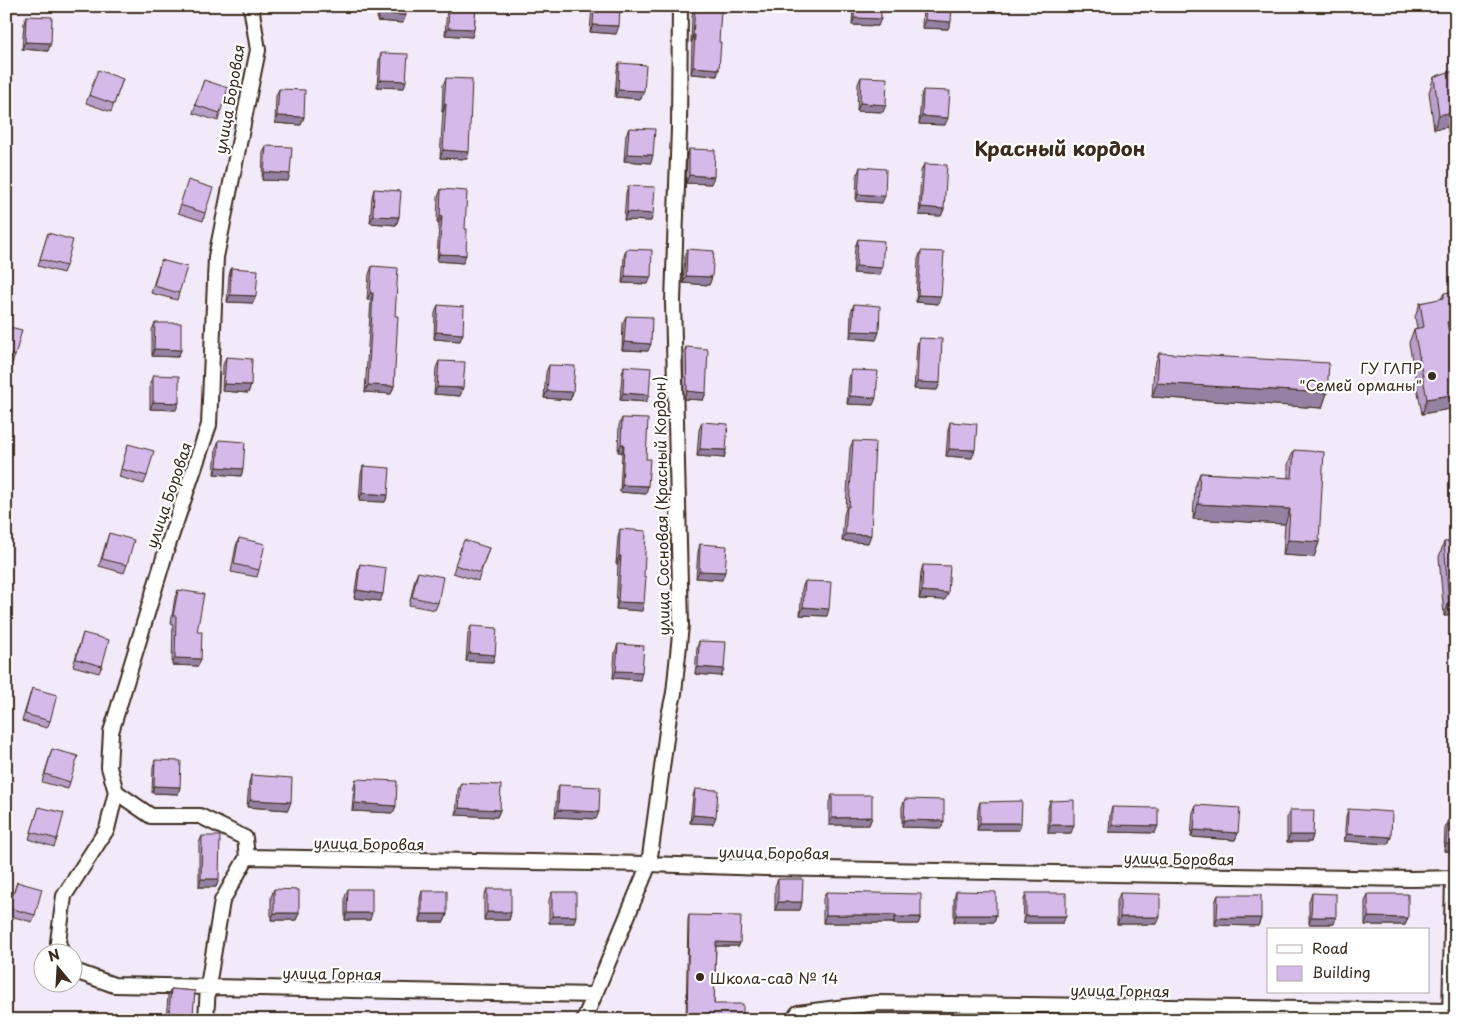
<svg xmlns="http://www.w3.org/2000/svg" width="1462" height="1026" viewBox="0 0 1462 1026" font-family="'Playpen Sans',sans-serif">
<style>
.lines{fill:none;stroke-linecap:round;stroke-linejoin:round}
.street-casing{stroke:#3b2a1e;stroke-width:18}
.street{stroke:#fff;stroke-width:14}
.wall{fill:#b79fc8;stroke:#3b2a1e}
.shaded-wall{fill:#9582a2;stroke:#3b2a1e}
.building{fill:#d5b9e8;stroke:#3b2a1e}
.poi-dot{fill:#3b2a1e;stroke:#fff;stroke-width:2}
.labels{text-anchor:middle;dominant-baseline:central;stroke-width:4.5;stroke-linejoin:round;paint-order:stroke}
.street-label{font-size:15px;fill:#3b2a1e;stroke:#fff}
.poi-label{font-size:15px;fill:#3b2a1e;stroke:#fff;text-anchor:end}
.district-label{font-size:20px;font-weight:bold;fill:#3b2a1e;stroke:#fff}
</style>
<rect width="100%" height="100%" fill="#f2eaf8"/>
<filter id="ink" filterUnits="userSpaceOnUse"><feTurbulence type="fractalNoise" baseFrequency=".02" numOctaves="2"/><feDisplacementMap in="SourceGraphic" scale="10" xChannelSelector="R" yChannelSelector="G"/><feConvolveMatrix kernelMatrix="1 2 1 2 8 2 1 2 1" color-interpolation-filters="sRGB"/></filter>
<g filter="url(#ink)">
<g class="lines">
<defs>
<path id="street" d="M251,6l7,44 -42,207 -7,168 -43,126 -55,181 -2,35 7,25 35,24h49l45,22 2,19 402,7 116,4 647,11 44,-1
M62,954l-4,-12 6,-46 43,-67 9,-37
M72,970l42,15 480,10
M1450,1019l3,-141
M206,1020l2,-34 14,-85 25,-44
M584,1020l65,-156 20,-148 5,-23 7,-68 -8,-324 6,-173 1,-122
M793,1020l5,-7 79,-10 574,8"/>
</defs>
<use href="#street" class="street-casing"/>
<use href="#street" class="street"/>
</g>
<path class="wall" d="M378,6h28l-3,17 -26,-2z
M448,6h28l-2,23 -2,8 -27,-2 2,-26z
M592,6h28l-4,28 -26,-2z
M853,6h28l-3,20 -26,-1z
M923,6h29l-4,23 -26,-1z
M695,8l24,61 -2,7 -26,-2 1,-32h-1l1,-26z
M26,16l22,35 -26,-2 2,-26z
M381,53l23,35 -27,-1 2,-27z
M619,63l22,36 -26,-2 2,-27z
M1456,71v80l-4,1 -5,-25 -13,2 -5,-37 5,-15z
M861,77l22,35 -26,-1 1,-27z
M446,78l21,81 -27,-1 3,-46h-1l1,-27z
M123,79l-12,33 -25,-9 3,-8z
M204,80l16,33 -2,8 -25,-8z
M279,89l25,28 -3,8 -26,-2 1,-27z
M923,90l22,35 -26,-1 2,-27z
M629,128l22,35 -27,-2 2,-26z
M266,146l22,35 -26,-1 1,-27z
M689,149l22,35 -25,-1 1,-27z
M924,164l20,45 -3,7 -22,-1 2,-44z
M860,167l22,36 -26,-2 1,-26z
M628,186l23,35 -27,-1 2,-27z
M186,187l19,26 -2,8 -25,-8z
M374,189l25,28 -3,8 -26,-2 2,-26z
M441,189l22,74 -26,-2 2,-37 -2,-1 1,-26z
M48,233l18,33 -3,7 -25,-7z
M858,239l22,36 -27,-2 2,-26z
M626,249l22,35 -26,-1 2,-27z
M687,249l25,28 -3,8 -26,-2 2,-27z
M921,251l17,53 -22,-2 2,-43z
M161,260l18,33 -2,7 -26,-7z
M372,266l23,50 -1,70 -3,8 -26,-2 6,-92h-4l2,-26z
M231,268l22,35 -26,-1 2,-26z
M1444,293l5,42 6,73 -33,6 -13,-71 5,-14 3,-1 -2,-11 5,-14 21,-4z
M854,304l25,28 -3,8 -26,-2 1,-26z
M438,305l22,36 -26,-2 1,-26z
M626,316l22,35 -26,-1 1,-27z
M155,323l26,27 -3,7 -26,-1v-26z
M6,326l9,30 -3,7 -6,-2z
M919,338l21,45 -3,7 -23,-1 3,-44z
M686,347l20,46 -3,7 -19,-1 -1,-44z
M1159,353l168,40 -5,15 -170,-11 2,-30z
M226,357l25,28 -3,8 -26,-2 1,-26z
M439,361l24,27 -3,8 -26,-2 2,-26z
M549,365l24,27 -3,8 -26,-2 2,-26z
M624,366l22,36 -26,-2 2,-26z
M851,370l22,35 -26,-1 2,-27z
M153,375l23,35 -26,-1v-26z
M622,418l24,41v35l-26,-2 2,-40h-4l1,-27z
M702,422l24,28 -2,8 -27,-2 2,-26z
M950,422l22,36 -26,-2 2,-26z
M219,440l24,29 -2,7 -27,-2 2,-26z
M853,441l15,102 -26,-2 2,-26 2,-7 4,-60z
M128,444l19,32 -3,8 -25,-7z
M1294,450l25,92 -5,15 -31,-2 2,-31 -92,-5 2,-32 5,-14 88,5v-14z
M363,466l25,29 -3,7 -26,-1 2,-27z
M620,529l22,82 -26,-2 2,-45h-2l2,-27z
M109,533l18,32 -3,8 -25,-7z
M239,538l20,32 -2,7 -26,-5 5,-26z
M1444,542l12,73 -12,1 -5,-59z
M700,544l22,36 -26,-2 2,-26z
M461,547l28,1 -11,33 -25,-8z
M360,564l20,37 -26,-3 4,-27z
M923,565l22,35 -26,-1 2,-27z
M418,572l20,31 -3,7 -26,-5 6,-26z
M805,581l22,35 -27,-1 2,-27z
M178,590l20,76 -26,-1 1,-41 -2,-1 4,-26z
M471,626l22,36 -27,-1 2,-27z
M83,633l19,33 -3,7 -26,-7z
M699,641l25,28 -3,7 -26,-2 2,-26z
M618,644l22,36 -27,-2 2,-26z
M32,688l18,33 -3,7 -25,-7z
M52,749l18,33 -2,7 -26,-7z
M155,760l25,27 -2,7 -26,-1 1,-26z
M251,775l37,35 -41,-3 2,-24z
M356,779l40,27 -3,7 -41,-2 2,-25z
M461,783l39,27 -3,7 -41,-2 2,-25z
M559,785l37,34 -41,-2 2,-25z
M695,789l18,35 -23,-1 3,-27z
M832,795l40,22 -3,8h-40v-23z
M905,799l39,22 -3,7 -39,-1v-20z
M1050,801l21,32h-23v-25z
M980,802l41,21 -2,7h-42l1,-21z
M1196,805l42,28 -3,7 -44,-3 2,-25z
M39,807l18,32 -3,8 -25,-8z
M1112,807l43,26 -46,-1 1,-18z
M1348,809l43,28 -3,7 -44,-3 2,-24z
M1290,810l23,25 -2,7h-24v-25z
M1448,820h8v32l-12,-1 1,-24z
M202,836l17,43 -3,8h-17v-44z
M778,879l24,23 -2,8h-25v-24z
M17,882l18,33 -3,7 -25,-7z
M274,889l25,24 -3,7h-25v-23z
M348,889l22,31h-25v-23z
M487,889l24,23 -2,8h-25v-24z
M422,891l25,23 -3,8h-24v-24z
M956,891l40,24 -2,7h-40v-23z
M552,892l22,31h-25v-23z
M826,892l95,25 -3,7h-25v-1h-70v-24z
M1026,893l37,30h-40l1,-23z
M1120,893l37,31h-40v-23z
M1312,893l24,24 -2,7h-25v-23z
M1368,894l40,24 -3,7h-40v-23z
M1218,895l43,23 -3,8 -43,-1v-23z
M689,915l51,28 -1,3h-23l-2,58 29,16h-57l2,-101z
M171,989l24,2 -29,29 2,-24z"/>
<path class="shaded-wall" d="M380,14l26,1 -3,8 -26,-2z
M854,18l27,1 -3,7 -26,-1z
M925,20l26,2 -3,7 -26,-1z
M593,25l26,1 -3,8 -26,-2z
M448,28l26,1 -2,8 -27,-2z
M693,35h2l-3,7h-1z
M25,42l26,1 -3,8 -26,-2z
M693,67l26,2 -2,7 -26,-2z
M380,80l26,1 -2,7 -27,-1z
M618,90l26,1 -3,8 -26,-2z
M860,103l26,2 -3,7 -26,-1z
M444,104h2l-3,8h-1z
M1453,112l-6,15 -13,2 5,-14z
M277,116l27,1 -3,8 -26,-2z
M922,116l26,2 -3,7 -26,-1z
M1456,143v8l-4,1z
M443,150l26,2 -2,7 -27,-1z
M627,154l26,1 -2,8 -27,-2z
M264,172l26,2 -2,7 -26,-1z
M689,175l25,2 -3,7 -25,-1z
M858,194l27,2 -3,7 -26,-2z
M921,207l23,2 -3,7 -22,-1z
M627,212l26,2 -2,7 -27,-1z
M373,216l26,1 -3,8 -26,-2z
M440,216h2l-3,8 -2,-1z
M439,254l27,1 -3,8 -26,-2z
M856,266l26,2 -2,7 -27,-2z
M625,276l26,1 -3,7 -26,-1z
M686,276l26,1 -3,8 -26,-2z
M370,293h3l-2,7h-4z
M230,295l26,1 -3,7 -26,-1z
M918,295l23,1 -3,8 -22,-2z
M1456,320v14l-14,2 5,-14z
M852,331l27,1 -3,8 -26,-2z
M436,332l27,2 -3,7 -26,-2z
M624,342l27,2 -3,7 -26,-1z
M154,349l27,1 -3,7 -26,-1z
M917,382l23,1 -3,7 -23,-1z
M1157,383l170,10 -5,15 -170,-11z
M224,384l27,1 -3,8 -26,-2z
M368,385l26,1 -3,8 -26,-2z
M437,387l26,1 -3,8 -26,-2z
M547,391l26,1 -3,8 -26,-2z
M687,391l19,2 -3,7 -19,-1z
M623,393l26,2 -3,7 -26,-2z
M1456,394v11l-1,3 -33,6 5,-15z
M850,396l26,2 -3,7 -26,-1z
M153,402l26,1 -3,7 -26,-1z
M621,444h3l-2,8h-4z
M700,449l26,1 -2,8 -27,-2z
M949,449l26,1 -3,8 -26,-2z
M217,467l26,2 -2,7 -27,-2z
M622,485l26,1 -2,8 -26,-2z
M362,493l26,2 -3,7 -26,-1z
M1198,504l92,5 -5,15 -92,-5z
M845,534l26,1 -3,8 -26,-2z
M1288,540l31,2 -5,15 -31,-2z
M619,556h2l-3,8h-2z
M699,571l26,1 -3,8 -26,-2z
M357,590l26,4 -3,7 -26,-3z
M922,591l26,2 -3,7 -26,-1z
M1456,601v14l-12,1 5,-14z
M618,602l26,1 -2,8 -26,-2z
M803,607l26,2 -2,7 -27,-1z
M469,653l26,2 -2,7 -27,-1z
M175,658l26,1 -3,7 -26,-1z
M698,667l26,2 -3,7 -26,-2z
M616,671l26,1 -2,8 -27,-2z
M154,786l26,1 -2,7 -26,-1z
M250,800l41,2 -3,8 -41,-3z
M355,803l41,3 -3,7 -41,-2z
M459,808l41,2 -3,7 -41,-2z
M558,810l41,2 -3,7 -41,-2z
M693,815l23,2 -3,7 -23,-1z
M872,817l-3,8h-40l3,-7z
M904,820l40,1 -3,7 -39,-1z
M980,823h41l-2,7h-42z
M1050,825h24l-3,8h-23z
M1112,825l46,1 -3,7 -46,-1z
M1194,830l44,3 -3,7 -44,-3z
M1347,834l44,3 -3,7 -44,-3z
M1290,835h23l-2,7h-24z
M1446,844h10v8l-12,-1z
M201,879h18l-3,8h-17z
M778,902h24l-2,8h-25z
M487,912h24l-2,8h-25z
M274,913h25l-3,7h-25z
M347,913h25l-2,7h-25z
M422,914h25l-3,8h-24z
M826,915h70l-3,8h-70z
M956,915h40l-2,7h-40z
M552,916h24l-2,7h-25z
M1026,916h40l-3,7h-40z
M896,917h25l-3,7h-25z
M1120,917h40l-3,7h-40z
M1311,917h25l-2,7h-25z
M1368,917l40,1 -3,7h-40z
M1217,918h44l-3,8 -43,-1z
M716,942l24,1 -1,3h-25z
M169,1012l24,2 -2,6h-25z"/>
<path class="building" d="M380,6h26v9l-26,-1z
M449,6h27l-2,23 -26,-1z
M594,6h26l-1,20 -26,-1z
M855,6h26v13l-27,-1z
M926,6h26l-1,16 -26,-2z
M695,8l26,2 -2,32h2l-2,27 -26,-2 2,-32h-2z
M26,16l26,1 -1,26 -26,-1z
M381,53l27,1 -2,27 -26,-1z
M619,63l27,2 -2,26 -26,-1z
M98,70l25,9 -9,25 -25,-9z
M1456,71v57l-3,-16 -14,3 -5,-38 11,-4z
M861,77l26,1 -1,27 -26,-2z
M446,78l26,1 -3,73 -26,-2 3,-46h-2z
M204,80l24,8 -8,25 -25,-8z
M279,89l26,1 -1,27 -27,-1z
M923,90l27,1 -2,27 -26,-2z
M629,128l26,1 -2,26 -26,-1z
M266,146l26,1 -2,27 -26,-2z
M689,149l26,1 -1,27 -25,-2z
M924,164l23,1 -3,44 -23,-2z
M860,167l26,2 -1,27 -27,-2z
M188,180l25,8 -8,25 -25,-8z
M628,186l27,1 -2,27 -26,-2z
M374,189l27,2 -2,26 -26,-1z
M441,189l26,2 -2,38h2l-1,26 -27,-1 3,-38h-2z
M48,233l25,7 -7,26 -26,-7z
M858,239l26,2 -2,27 -26,-2z
M626,249l26,1 -1,27 -26,-1z
M687,249l27,2 -2,26 -26,-1z
M921,251l23,1 -3,44 -23,-1z
M161,260l26,7 -8,26 -25,-7z
M372,266l26,2 -3,48h3l-4,70 -26,-1 5,-92h-3z
M231,268l27,2 -2,26 -26,-1z
M1456,291v29l-9,2 9,49v23l-29,5 -13,-70 10,-2 -4,-24 24,-5v-5z
M854,304l26,2 -1,26 -27,-1z
M438,305l26,2 -1,27 -27,-2z
M626,316l26,1 -1,27 -27,-2z
M155,323h26v27l-27,-1z
M6,326l16,4 -7,26 -9,-3z
M919,338l23,1 -2,44 -23,-1z
M686,347l22,2 -2,44 -19,-2z
M1159,353l170,10 -2,30 -170,-10z
M226,357l26,2 -1,26 -27,-1z
M439,361l26,1 -2,26 -26,-1z
M549,365l26,1 -2,26 -26,-1z
M624,366l27,2 -2,27 -26,-2z
M851,370l27,1 -2,27 -26,-2z
M153,375l26,1v27l-26,-1z
M622,418l26,1 -2,40h4l-2,27 -26,-1 2,-41h-3z
M702,422l26,2 -2,26 -26,-1z
M950,422l27,2 -2,26 -26,-1z
M219,440l26,2 -2,27 -26,-2z
M853,441l22,1 -4,93 -26,-1 2,-27h2z
M128,444l26,7 -7,25 -26,-7z
M1294,450l30,2 -5,90 -31,-2 2,-31 -92,-5 2,-31 92,5z
M363,466l27,2 -2,27 -26,-2z
M620,529l26,2 -2,46h2l-2,26 -26,-1 3,-46h-2z
M109,533l25,7 -7,25 -25,-6z
M239,538l26,6 -6,26 -25,-6z
M464,540l25,8 -9,25 -25,-8z
M1456,541v60l-7,1 -5,-60z
M700,544l27,2 -2,26 -26,-1z
M360,564l26,4 -3,26 -26,-4z
M923,565l27,1 -2,27 -26,-2z
M418,572l25,5 -5,26 -26,-6z
M805,581l26,1 -2,27 -26,-2z
M178,590l26,4 -7,38h5l-1,27 -26,-1 1,-42h-3z
M471,626l26,2 -2,27 -26,-2z
M83,633l26,7 -7,26 -26,-7z
M699,641l27,1 -2,27 -26,-2z
M618,644l26,2 -2,26 -26,-1z
M32,688l25,7 -7,26 -25,-7z
M52,749l26,7 -8,26 -25,-8z
M155,760l26,1 -1,26 -26,-1z
M251,775l41,3 -1,24 -41,-2z
M356,779l41,2 -1,25 -41,-3z
M461,783l40,2 -1,25 -41,-2z
M559,785l41,2 -1,25 -41,-2z
M695,789l23,1 -2,27 -23,-2z
M832,795h40v22l-40,1z
M905,799l39,1v21l-40,-1z
M1074,800v25h-24v-24z
M1022,801l-1,22h-41v-21z
M1196,805l44,3 -2,25 -44,-3z
M39,807l25,6 -7,26 -26,-7z
M1112,807l46,1v18l-46,-1z
M1348,809l44,3 -1,25 -44,-3z
M1290,810h24l-1,25h-23z
M1448,820h8v24h-10z
M202,836h18l-1,43h-18z
M778,879h25l-1,23h-24z
M17,882l25,7 -7,26 -26,-7z
M274,889l25,1v23h-25z
M348,889h24v24h-25z
M487,889h24v23h-24z
M422,891h25v23h-25z
M956,891l40,1v23h-40z
M552,892h24v24h-24z
M826,892l95,2v23h-25v-2h-70z
M1026,893h40v23h-40z
M1120,893l40,1v23h-40z
M1312,893l24,1v23h-25z
M1368,894h40v24l-40,-1z
M1218,895h43v23h-44z
M689,915l52,1 -1,27 -24,-1 -2,62h29v16h-56z
M171,989l24,2 -2,23 -24,-2z"/>
</g>
<g class="poi-dot">
<circle cx="1432" cy="376" r="5"/>
<circle cx="700" cy="977" r="5"/>
</g>
<g class="labels">
<g class="street-label">
<text transform="translate(229 99) rotate(-80)">улица Боровая</text>
<text transform="translate(168 495) rotate(-71)">улица Боровая</text>
<text transform="translate(661 506) rotate(-91)">улица Сосновая (Красный Кордон)</text>
<text transform="translate(369 843) rotate(1)">улица Боровая</text>
<text transform="translate(774 852) rotate(1)">улица Боровая</text>
<text transform="translate(1179 858) rotate(1)">улица Боровая</text>
<text transform="translate(332 973) rotate(1)">улица Горная</text>
<text transform="translate(1120 990) rotate(1)">улица Горная</text>
</g>
<g class="poi-label">
<text x="1422" y="367">ГУ ГЛПР<tspan x="1422" dy="17">"Семей орманы"</tspan></text>
<text x="710" y="977" text-anchor="start">Школа-сад № 14</text>
</g>
<g class="district-label">
<text x="1060" y="148">Красный кордон</text>
</g>
</g>
<rect width="1462" height="1026" fill="none" stroke="#fff" stroke-width="25"/>
<rect x="12" y="12" width="1437" height="1001" fill="none" stroke="#3b2a1e" stroke-width="2" filter="url(#ink)"/>
<rect x="1267" y="928" width="162" height="65" fill="#ffffff" stroke="#b1aaa5"/>
<rect x="1277" y="945" width="25" height="8" fill="#ffffff" stroke="#b1aaa5"/>
<text x="1312" y="954" font-size="15" fill="#3b2a1e">Road</text>
<rect x="1277" y="966" width="25" height="15" fill="#d5b9e8" stroke="#b1aaa5"/>
<text x="1312" y="978" font-size="15" fill="#3b2a1e">Building</text>
<g transform="translate(58 968) rotate(342)"><circle r="24" fill="#ffffff" stroke="#b1aaa5"/>
<path d="M0-4L9 19L0 12L-9 19Z" fill="#3b2a1e"/>
<text y="-8" font-size="14" font-weight="bold" text-anchor="middle" fill="#3b2a1e">N</text>
</g>
</svg>
